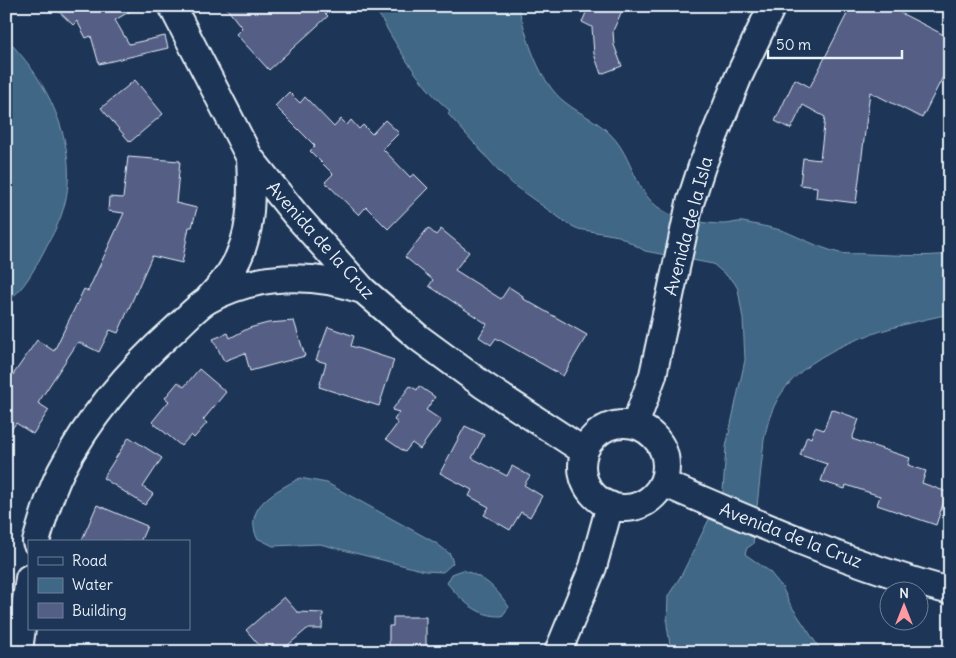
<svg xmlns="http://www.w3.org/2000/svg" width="956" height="658" viewBox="0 0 956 658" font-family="Delius,sans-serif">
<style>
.water{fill:#3f6886;stroke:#839fb4}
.building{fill:#545f86;stroke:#e8f1f8}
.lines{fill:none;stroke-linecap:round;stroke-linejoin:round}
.minor-casing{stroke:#e8f1f8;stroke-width:30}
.minor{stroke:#1d3557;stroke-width:26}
.labels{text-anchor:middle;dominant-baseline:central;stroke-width:4;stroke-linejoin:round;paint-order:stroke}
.street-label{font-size:18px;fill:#e8f1f8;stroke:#1d3557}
</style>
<rect width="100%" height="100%" fill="#1d3557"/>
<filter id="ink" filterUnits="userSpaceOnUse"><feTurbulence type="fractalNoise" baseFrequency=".02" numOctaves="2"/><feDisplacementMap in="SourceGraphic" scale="10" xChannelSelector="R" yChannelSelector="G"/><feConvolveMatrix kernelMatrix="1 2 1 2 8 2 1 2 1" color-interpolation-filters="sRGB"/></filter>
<g filter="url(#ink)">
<path class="water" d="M374,6h144c9,32 20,76 48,97 15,12 33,18 46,33 21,22 22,56 50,74 15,10 44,14 62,14 7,0 13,-3 19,-2 13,3 28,5 41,9 17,7 34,16 52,21 10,3 21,1 31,2 27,1 55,3 83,0v60c-57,12 -138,30 -171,83 -8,13 -12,28 -15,43l-11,104 -6,4 -2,6 24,17 13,16 8,17 32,48h-151l-4,-27 1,-29 14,-22 41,-83 3,-44 19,-87 -2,-41 -5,-30 -4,-7 -21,-18 -68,-13 -26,-15 -41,-7 -10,-5 -52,-37 -16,-15 -52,-58 2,-3c-33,-28 -55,-68 -76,-105z
M6,39c43,41 77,113 56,174 -4,13 -12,26 -18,38 -10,19 -20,38 -38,52z
M300,478l27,5 109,60 14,11 3,9 -10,9 -18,-1 -105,-27 -47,2 -16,-8c-14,-32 19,-47 43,-60z
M463,570c23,8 32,17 46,37l-7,9c-24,1 -40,-15 -55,-33l5,-9z"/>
<path class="building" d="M53,6h86l-24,14 14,24 36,-8 3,12 -69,16 -8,-28 -5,2 -9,-17 -4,4z
M225,6h93l10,10 -59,54 -33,-36 6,-6z
M589,6h35l-11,25 1,14 8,21 -21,8 -7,-20 -2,-27 -10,-5z
M851,6h36l63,32v25l-28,55 -52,-26 -14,111 -40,-5 1,-11 -17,-2 3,-27 17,2 5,-43 -22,-12 -12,24 -16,-8 20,-42 15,8z
M135,80l28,34 -33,28 -29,-34z
M289,92l11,11 5,-6 29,30 7,-8 6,6 4,-5 8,9 4,-4 9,9 13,-14 14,13 -16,16 27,28 4,-3 14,14 -40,41 -22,-22 -7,8 -34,-33 8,-8 -23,-23 5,-5 -40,-40z
M128,157l52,4 -4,42 21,5 -5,19h-3l-7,36 -30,-7 -34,77 -8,-3 -11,22 -21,-10 -40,61 11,7 -16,24 -17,-11 -10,14v-52l31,-45 17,11 30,-62 4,2 36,-78 -16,-2 1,-14 14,1z
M428,228l8,7 5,-6 28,23 -14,18 46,29 8,-12 14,9 -1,2 65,37 -24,41 -67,-38 -5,7 -12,-8 8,-13 -58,-38 4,-6 -28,-23z
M294,321l11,35 -55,15 -5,-18 -21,8 -11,-22 15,-6 2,5 19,-10 19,-5z
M328,327l26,9 -3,10 43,14 -15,46 -60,-19 7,-24 -10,-3z
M199,369l27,23 -23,28 4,3 -13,15 -3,-3 -10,11 -29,-24 17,-21 -4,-3 13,-16 6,5z
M410,386l7,4 2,-4 16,11 -9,13 15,10 -21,29 -8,-6 -7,9 -19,-13 12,-16 -4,-3 5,-8 -7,-2z
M831,409l28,10 -7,20 58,19 -2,7 18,6 -4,12 25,9 -11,33 -59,-20 3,-9 -34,-11 -1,4 -24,-8 6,-17 -27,-9 7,-19 4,2 4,-11 9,3z
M465,426l19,9 -12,23 35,18 5,-10 18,10 -6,9 18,11 -12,21 -9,-5 -11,18 -26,-15 5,-8 -20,-11 3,-6 -32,-17z
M129,437l33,21 -19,29 10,7 -8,11 -42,-27z
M97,505l50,21 -7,16h-59z
M284,597l13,15 26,1 -1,16h-15l-27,23h-15l-19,-22z
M393,617h33v35h-37v-26h4z"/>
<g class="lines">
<defs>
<path id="minor" d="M172,6l78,152 45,56 68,76 56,48 64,47 101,66
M209,298c7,-8 16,-17 22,-27 22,-34 21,-74 19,-113
M582 466a42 42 0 1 1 84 0a42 42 0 1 1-84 0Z
M635,425l18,-50 37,-172 12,-37 36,-88 34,-72
M663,483c93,40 188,82 287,108
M36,542c7,-24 14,-49 25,-71 28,-53 69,-102 113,-141 11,-10 22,-23 34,-30 48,-26 104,-28 154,-10
M19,650l10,-72
M558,652l35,-85 17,-62"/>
</defs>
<use href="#minor" class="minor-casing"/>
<use href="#minor" class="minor"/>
</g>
</g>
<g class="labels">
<g class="street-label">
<text transform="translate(688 226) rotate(-75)">Avenida de la Isla</text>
<text transform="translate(321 240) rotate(48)">Avenida de la Cruz</text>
<text transform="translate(791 535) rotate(21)">Avenida de la Cruz</text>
</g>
</g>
<rect width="956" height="658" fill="none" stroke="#1d3557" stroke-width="25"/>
<rect x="12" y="12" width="931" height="633" fill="none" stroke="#e8f1f8" stroke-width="2" filter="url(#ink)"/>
<rect x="28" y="540" width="162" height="90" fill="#1d3557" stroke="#6e8097"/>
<rect x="38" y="557" width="25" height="8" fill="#1d3557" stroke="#6e8097"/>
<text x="72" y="566" font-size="15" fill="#e8f1f8">Road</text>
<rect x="38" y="578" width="25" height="15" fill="#3f6886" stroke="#6e8097"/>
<text x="72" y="590" font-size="15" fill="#e8f1f8">Water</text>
<rect x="38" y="603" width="25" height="15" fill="#545f86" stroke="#6e8097"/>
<text x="72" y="616" font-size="15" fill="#e8f1f8">Building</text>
<g transform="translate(904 606)"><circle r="24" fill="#1d3557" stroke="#6e8097"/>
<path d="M0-4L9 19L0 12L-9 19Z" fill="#ff9aa2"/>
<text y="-8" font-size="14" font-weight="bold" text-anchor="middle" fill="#e8f1f8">N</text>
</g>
<path d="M768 50v8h134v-8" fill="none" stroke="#e8f1f8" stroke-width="2.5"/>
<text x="776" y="50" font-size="15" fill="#e8f1f8" stroke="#1d3557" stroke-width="4" paint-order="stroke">50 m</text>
</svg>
